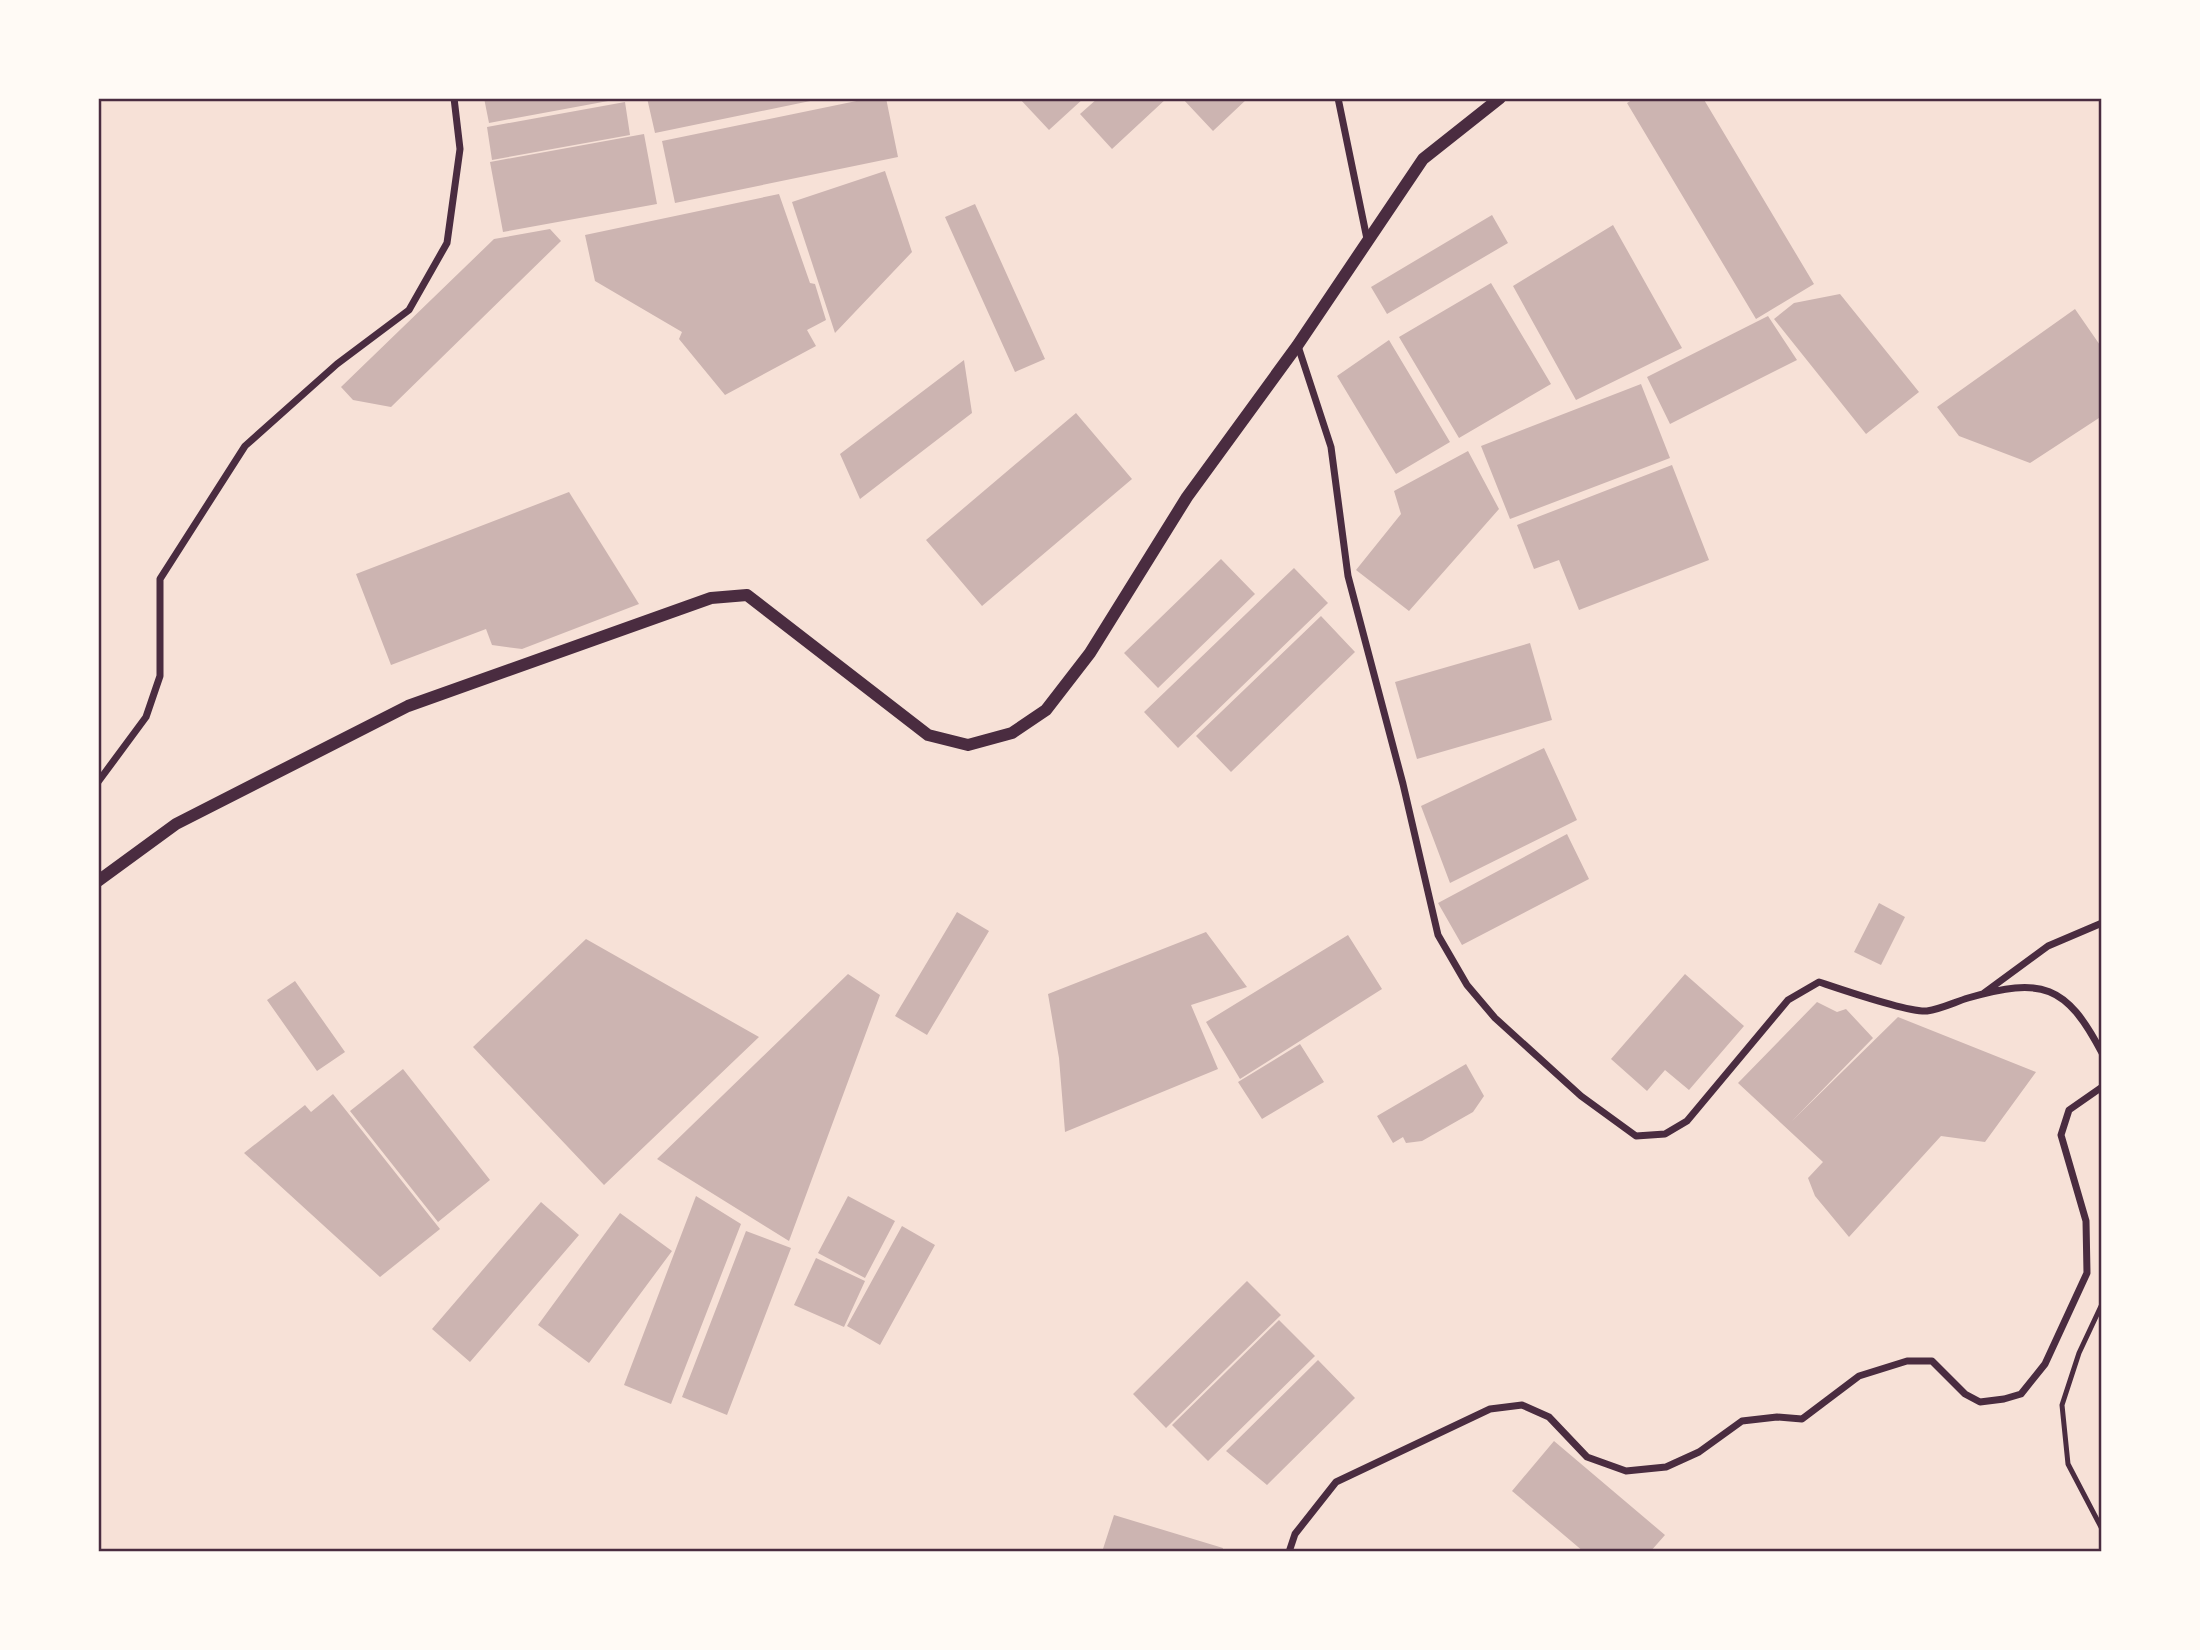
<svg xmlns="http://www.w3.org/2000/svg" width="2200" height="1650" viewBox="0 0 2200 1650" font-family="'Open Sans',sans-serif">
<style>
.building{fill:#ccb4b1}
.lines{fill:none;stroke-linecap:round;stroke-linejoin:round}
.service{stroke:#4a2c40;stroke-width:5}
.minor{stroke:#4a2c40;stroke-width:7}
.tertiary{stroke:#4a2c40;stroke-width:12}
.neatline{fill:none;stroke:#4a2c40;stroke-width:2.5}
</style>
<rect width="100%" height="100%" fill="#f7e1d7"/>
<path class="building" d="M484,98h135v1l-130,24z
M647,98h173v1l-165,34z
M871,98h15l12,59 -223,46 -13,-62z
M1019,98h65l-35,32z
M1098,98h69l-55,51 -32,-35z
M1182,98h66l-35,33z
M1635,98h68l111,186 -58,35 -129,-216z
M625,102l5,33 -138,25 -5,-33z
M644,134l13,70 -154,28 -13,-70z
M885,171l27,81 -77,81 -43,-131z
M779,194l31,89 5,1 11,36 -19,10 9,16 -91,49 -46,-56 3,-7 -87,-51 -10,-46z
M975,204l70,155 -30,13 -70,-155z
M1492,215l16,28 -121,71 -16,-27z
M1613,225l69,123 -106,52 -63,-114z
M550,229l11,12 -170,166 -38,-7 -12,-13 153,-148z
M1491,283l60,101 -92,54 -60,-101z
M1840,294l79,98 -53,42 -92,-115 20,-16z
M2075,309l27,39v68l-72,47 -71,-27 -22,-29z
M1768,316l29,44 -127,64 -23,-47z
M1389,340l61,102 -54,32 -59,-98z
M964,360l8,53 -112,86 -20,-45z
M1641,384l29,74 -160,61 -29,-73z
M1076,413l56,66 -150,127 -56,-66z
M1468,451l31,58 -90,102 -53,-41 45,-56 -7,-23z
M1672,465l37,95 -130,50 -20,-50 -25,9 -17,-44z
M569,492l70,112 -117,45 -30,-4 -6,-16 -95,36 -35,-91z
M1221,559l34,35 -97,94 -34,-35z
M1294,568l34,35 -150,145 -34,-36z
M1321,616l34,36 -124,120 -35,-36z
M1530,643l22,77 -135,39 -22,-77z
M1544,748l33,72 -127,63 -29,-77z
M1567,834l22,45 -127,66 -24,-42z
M1879,903l26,14 -24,48 -27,-13z
M957,912l32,19 -62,104 -32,-19z
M1206,932l41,55 -56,18 27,64 -153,63 -6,-74 -11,-64z
M1348,935l34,54 -142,90 -34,-57z
M586,939l173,98 -155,148 -131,-138z
M848,974l32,21 -91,246 -132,-82z
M1685,974l59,52 -55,64 -24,-20 -18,21 -36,-32z
M295,981l50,71 -28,19 -50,-71z
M1817,1002l20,10 9,-3 27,29 -81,83 106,-104 138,55 -51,70 -44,-6 -92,101 -34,-41 -7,-18 15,-16 -85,-79z
M1300,1044l24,38 -62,37 -24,-37z
M1466,1064l18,32 -11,16 -51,29 -16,2 -3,-6 -10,6 -16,-27z
M403,1069l87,111 -52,42 -88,-111z
M333,1094l107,135 -60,48 -136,-124 61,-48 6,7z
M696,1196l45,28 -70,180 -47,-19z
M848,1196l47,25 -30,57 -47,-25z
M541,1202l38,33 -109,127 -38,-33z
M620,1213l52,38 -83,112 -51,-38z
M902,1226l33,19 -55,100 -33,-19z
M746,1231l45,17 -64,167 -45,-18z
M816,1258l49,23 -21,46 -50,-22z
M1247,1281l34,34 -115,113 -33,-34z
M1279,1320l36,36 -107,105 -36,-36z
M1318,1360l37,38 -88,87 -41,-34z
M1554,1441l111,94 -15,17h-66l-72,-61z
M1114,1515l109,33 -1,4h-120z"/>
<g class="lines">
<path class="service" d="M2102,1304l-23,49 -17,52 6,59 34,65"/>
<path class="minor" d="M1338,98l29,141
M1298,346l33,101 17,129 55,208 35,151 29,50 28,33 86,78 55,40 29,-2 22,-13 101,-121 31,-18c21,7 90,31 108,29 14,-2 28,-9 41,-13 74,-21 98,-14 134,55
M98,782l48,-65 14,-41v-97l85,-133 92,-82 72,-54 38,-67 13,-94 -6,-51
M1984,993l64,-47 54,-23
M1289,1552l6,-18 41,-52 154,-73 32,-4 27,12 38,40 39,14 40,-4 33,-15 43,-31 35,-4 25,2 57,-43 48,-15h25l33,33 15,8 24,-3 17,-5 24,-30 42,-91 -1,-52 -25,-86 8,-25 33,-23"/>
<path class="tertiary" d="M98,881l78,-57 232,-118 303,-108 36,-3 181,140 40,10 44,-12 34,-23 44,-57 97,-156 110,-151 126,-187 77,-61"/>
</g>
<rect width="2200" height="1650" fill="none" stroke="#fffaf5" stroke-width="200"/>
<rect x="100" y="100" width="2000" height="1450" class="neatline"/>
</svg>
